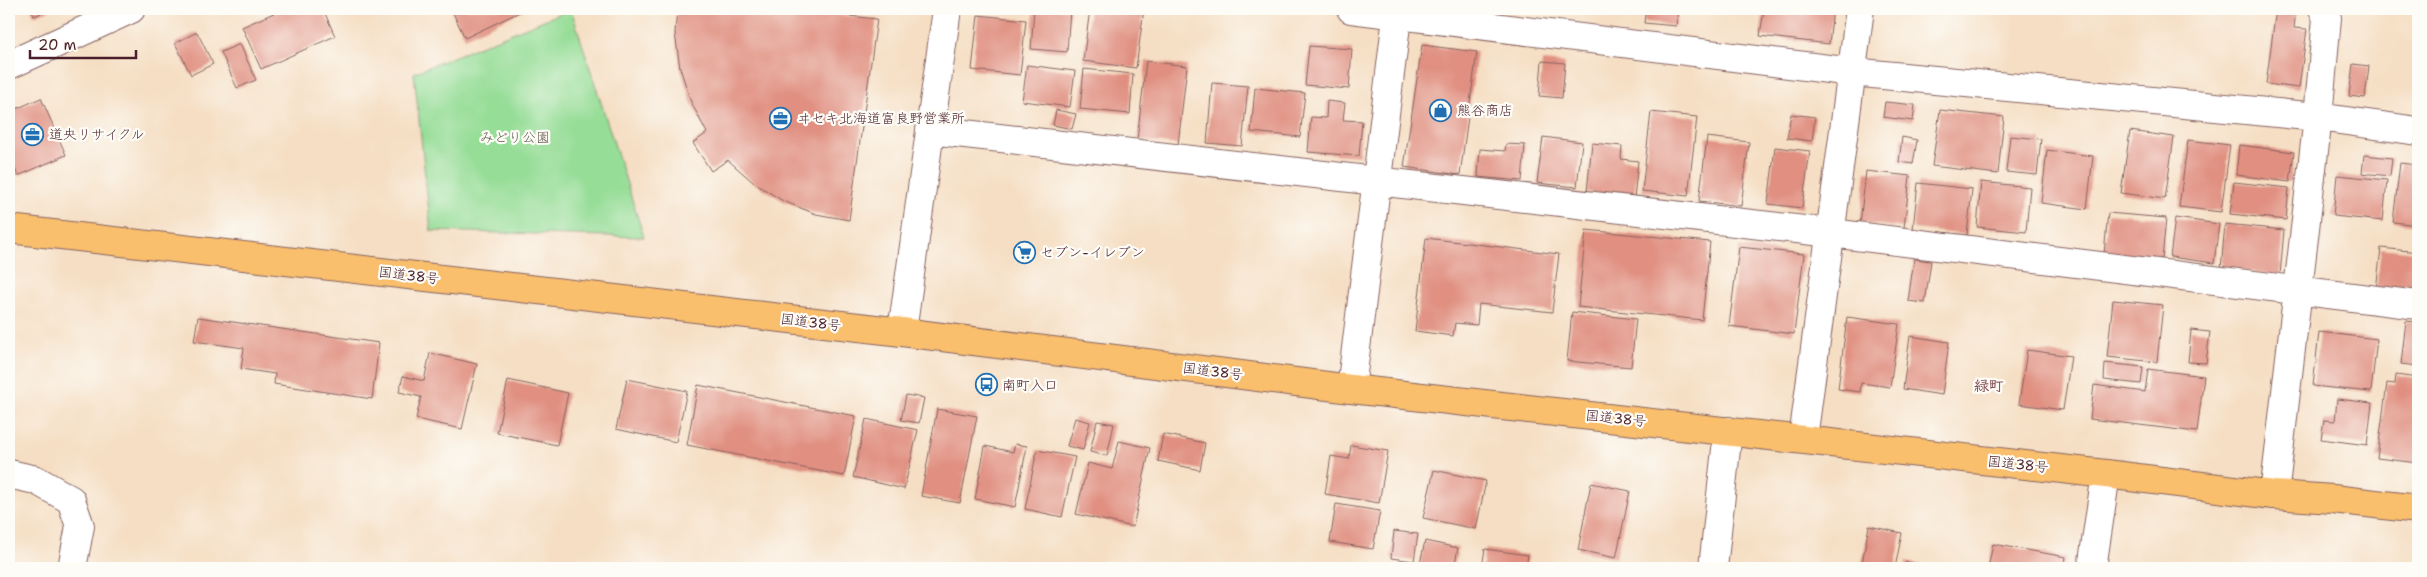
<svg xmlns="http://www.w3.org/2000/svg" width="2427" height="577" viewBox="0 0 2427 577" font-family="'Shantell Sans','Klee One',sans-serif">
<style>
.green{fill:#96dd97;stroke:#707e61}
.building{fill:#e08f80}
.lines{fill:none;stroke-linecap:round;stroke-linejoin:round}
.minor-casing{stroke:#866260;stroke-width:30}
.highway-casing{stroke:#866260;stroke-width:30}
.minor{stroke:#fff;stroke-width:28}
.highway{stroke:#f9bf6d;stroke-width:28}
.labels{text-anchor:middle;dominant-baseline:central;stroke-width:4.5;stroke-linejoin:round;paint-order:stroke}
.poi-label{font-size:14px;fill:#4a1f2b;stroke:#fdfcf7;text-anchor:start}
.park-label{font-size:14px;fill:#61584b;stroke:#fdfcf7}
.street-label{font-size:14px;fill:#4a1f2b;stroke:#fdfcf7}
.neighbourhood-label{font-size:15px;font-weight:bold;fill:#7e4649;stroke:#fdfcf7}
</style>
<rect width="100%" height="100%" fill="#fdfcf7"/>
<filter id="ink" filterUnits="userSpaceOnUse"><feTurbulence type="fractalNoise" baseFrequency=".02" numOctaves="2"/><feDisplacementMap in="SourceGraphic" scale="10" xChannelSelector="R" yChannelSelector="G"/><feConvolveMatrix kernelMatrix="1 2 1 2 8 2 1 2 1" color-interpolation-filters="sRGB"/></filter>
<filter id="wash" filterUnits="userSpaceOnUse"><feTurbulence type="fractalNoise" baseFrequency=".0096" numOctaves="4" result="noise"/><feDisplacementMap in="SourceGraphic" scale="20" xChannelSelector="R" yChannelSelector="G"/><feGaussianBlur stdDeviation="1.12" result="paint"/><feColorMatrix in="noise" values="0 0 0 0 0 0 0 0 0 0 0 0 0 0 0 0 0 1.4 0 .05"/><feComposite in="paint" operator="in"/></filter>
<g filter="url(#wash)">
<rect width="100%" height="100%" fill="#f5dec3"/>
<path class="green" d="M571,9l73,228 -213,-6 -17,-158z"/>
<g id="blocks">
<path class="building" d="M31,9h21l-18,7z
M283,9h40l12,27 -74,33 -19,-42z
M451,9h75l-61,29z
M677,9h105l95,10 -28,201 -33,-6 -33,-13 -29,-18 -26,-23 -17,11 -18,-28 14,-10 -16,-31 -11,-34 -5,-35z
M1034,9h36l-3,43 -36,-3z
M1090,9h54l-8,59 -53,-7z
M1646,9l32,2 -2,15 -32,-3z
M1764,9h69l-4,35 -69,-8z
M2276,9h20l-2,19 13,1 -8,59 -33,-4z
M978,15l48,5 -6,55 -48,-5z
M197,32l16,32 -22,11 -16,-32z
M240,44l16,36 -19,8 -16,-36z
M1422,45l55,7 -17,123 -56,-8z
M1309,46l43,3 -3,40 -44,-4z
M1146,61l41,5 -9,79 -41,-5z
M1542,61l23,2 -3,35 -23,-2z
M2353,64l16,2 -4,32 -16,-2z
M1027,65l48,6 -5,36 -48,-6z
M1084,69l49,5 -3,40 -50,-5z
M1212,83l36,3 -6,60 -35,-3z
M1255,88l50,5 -5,44 -49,-5z
M41,98l25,57 -48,21 -9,-20v-44z
M1327,101l18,2 -2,17 19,1 -3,35 -51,-4 3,-35 15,1z
M1885,102l30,3 -2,16 -30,-4z
M1056,110l20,4 -4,15 -19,-4z
M1940,110l64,7 -6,57 -66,-8z
M1651,112l46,5 -9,79 -46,-5z
M1791,114l24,3 -3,24 -25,-3z
M2130,131l44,6 -9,62 -44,-6z
M2010,136l31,3 -4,36 -31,-3z
M1543,137l39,5 -5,45 -40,-4z
M1707,137l42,5 -8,64 -42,-5z
M1902,137l15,3 -4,24 -14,-2z
M2188,140l42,5 -9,67 -42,-5z
M1592,143l30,3 -1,13 17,2 -4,37 -47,-6z
M1506,144l19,1 -3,36 -44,-4 2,-28 25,2z
M2239,145l55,7 -4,30 -54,-7z
M1775,147l35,4 -8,57 -34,-4z
M2047,150l46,6 -6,53 -46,-6z
M2364,155l28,3 -2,18 -28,-3z
M2400,163l18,2v60l-25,-3z
M1866,171l44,5 -6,52 -44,-5z
M2337,175l50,5 -4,41 -50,-5z
M1981,182l49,5 -4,45 -49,-5z
M2234,182l55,6 -3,32 -56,-6z
M1918,183l54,6 -5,46 -54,-6z
M2108,213l58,5 -4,41 -58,-5z
M2175,218l44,6 -5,39 -44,-6z
M2225,224l59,6 -4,45 -59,-6z
M1586,230l124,12 -8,78 -124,-13z
M1426,238l133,16 -7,58 -73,-8 -2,21 -22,-2 -2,13 -38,-5z
M1739,247l65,7 -10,80 -65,-8z
M2381,248l37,4v44l-42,-6z
M1914,259l17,2 -6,42 -17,-2z
M2113,300l50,5 -6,57 -50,-5z
M1572,312l64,7 -5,48 -64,-6z
M198,317l181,26 -7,56 -98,-15 1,-10 -34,-5 3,-21 -50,-7z
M1847,317l52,7 -9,63 -29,-4 -1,9 -22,-3z
M2406,321l12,1v44l-17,-2z
M2191,330l19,2 -4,31 -18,-1z
M2319,332l58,7 -6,53 -58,-6z
M1910,336l39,6 -7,53 -39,-6z
M2027,350l44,6 -8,54 -44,-6z
M430,353l47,11 -15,65 -46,-10 5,-22 -22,-5 4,-16 21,5z
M2105,363l38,4 -2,17 -37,-4z
M2148,369l56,7 -7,56 -107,-13 4,-34 51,7z
M2396,375l22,3v85l-41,-5 10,-75 8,1z
M627,379l60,12 -11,51 -60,-13z
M508,380l60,13 -11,52 -60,-12z
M698,385l158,31 -12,60 -157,-31z
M906,395l18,3 -5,25 -18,-3z
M2337,399l35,4 -5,42 -46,-6 3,-19 11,1z
M937,409l40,7 -17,87 -39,-7z
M1075,418l15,4 -7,28 -16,-4z
M866,419l52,11 -14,59 -51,-12z
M1097,421l17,3 -7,32 -17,-4z
M1163,434l42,9 -5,27 -42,-9z
M1119,441l31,7 -17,79 -57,-13 12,-51 24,6z
M1015,444l12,2 -12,61 -40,-8 10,-53 28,6z
M1351,445l37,6 -9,52 -54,-9 6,-38 18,3z
M1037,450l38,7 -13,60 -37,-8z
M1434,470l52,11 -10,48 -53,-11z
M1591,483l39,8 -14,67 -38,-8z
M1336,504l44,7 -7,38 -43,-7z
M1869,526l33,7 -7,35h-34z
M1394,531l24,3 -4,27 -23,-3z
M1425,541l33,7 -4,20h-35z
M1993,544l73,13 -2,11h-76z
M1485,549l43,6 -2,13h-44z
M1906,562l28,5v1h-29z"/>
</g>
</g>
<g filter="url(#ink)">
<use href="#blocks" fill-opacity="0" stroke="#866260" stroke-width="1"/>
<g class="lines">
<defs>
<path id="minor" d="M1351,9l501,63 466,45 100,14
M9,65l122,-56
M930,130l901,103 587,72
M902,332l45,-323
M1351,389l47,-380
M1803,439l57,-430
M9,474l27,6 35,20 9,26 -8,42
M2274,495l44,-378 9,-99 -4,-9
M1713,568l15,-137
M2092,568l14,-94"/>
<path id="highway" d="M9,229l893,103 449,57 755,85 168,21 59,4 85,10"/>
</defs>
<use href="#minor" class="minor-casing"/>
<use href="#highway" class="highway-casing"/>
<use href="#minor" class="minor"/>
<use href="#highway" class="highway"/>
</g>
</g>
<defs>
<symbol id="shop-ring" viewBox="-11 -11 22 22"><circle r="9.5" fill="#fdfcf7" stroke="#1f6fb2" stroke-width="1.5"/><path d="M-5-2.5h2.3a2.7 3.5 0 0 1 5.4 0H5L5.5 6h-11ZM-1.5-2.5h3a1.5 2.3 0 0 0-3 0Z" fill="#1f6fb2"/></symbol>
<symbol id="office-ring" viewBox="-11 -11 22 22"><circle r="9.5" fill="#fdfcf7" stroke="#1f6fb2" stroke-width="1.5"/><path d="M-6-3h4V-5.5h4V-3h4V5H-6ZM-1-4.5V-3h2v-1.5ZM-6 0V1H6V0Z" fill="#1f6fb2"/></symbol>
<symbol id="supermarket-ring" viewBox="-11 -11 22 22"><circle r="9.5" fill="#fdfcf7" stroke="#1f6fb2" stroke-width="1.5"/><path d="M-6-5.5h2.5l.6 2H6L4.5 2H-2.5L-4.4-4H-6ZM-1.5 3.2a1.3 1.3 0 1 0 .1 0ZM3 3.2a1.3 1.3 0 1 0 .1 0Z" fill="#1f6fb2"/></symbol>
<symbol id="bus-ring" viewBox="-11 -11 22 22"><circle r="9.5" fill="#fdfcf7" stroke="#1f6fb2" stroke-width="1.5"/><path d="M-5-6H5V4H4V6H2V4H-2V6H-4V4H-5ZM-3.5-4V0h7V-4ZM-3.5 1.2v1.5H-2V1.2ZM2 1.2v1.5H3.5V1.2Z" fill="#1f6fb2"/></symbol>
</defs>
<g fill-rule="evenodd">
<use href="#shop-ring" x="1428" y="98" width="25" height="25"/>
<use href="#office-ring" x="768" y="106" width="25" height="25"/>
<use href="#office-ring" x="20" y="122" width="25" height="25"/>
<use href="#supermarket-ring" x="1012" y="240" width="25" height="25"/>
<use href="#bus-ring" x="974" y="372" width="25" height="25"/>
</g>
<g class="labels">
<g class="poi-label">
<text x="1457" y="110">熊谷商店</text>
<text x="797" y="118">ヰセキ北海道富良野営業所</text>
<text x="49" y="134">道央リサイクル</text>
<text x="1040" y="252">セブン-イレブン</text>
<text x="1002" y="385">南町入口</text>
</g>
<g class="park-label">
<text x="515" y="137">みどり公園</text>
</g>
<g class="street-label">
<text transform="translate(409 275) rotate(7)">国道38号</text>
<text transform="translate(811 322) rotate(7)">国道38号</text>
<text transform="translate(1213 371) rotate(7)">国道38号</text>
<text transform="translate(1616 418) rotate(6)">国道38号</text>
<text transform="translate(2018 464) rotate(6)">国道38号</text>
</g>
<g class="neighbourhood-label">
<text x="1989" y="386">緑町</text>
</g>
</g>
<rect width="2427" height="577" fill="none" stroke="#fdfcf7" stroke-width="30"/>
<path d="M30 50v8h106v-8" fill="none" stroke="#4a1f2b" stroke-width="2.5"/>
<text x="38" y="50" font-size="15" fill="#4a1f2b" stroke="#fdfcf7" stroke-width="4" paint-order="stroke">20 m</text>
</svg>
